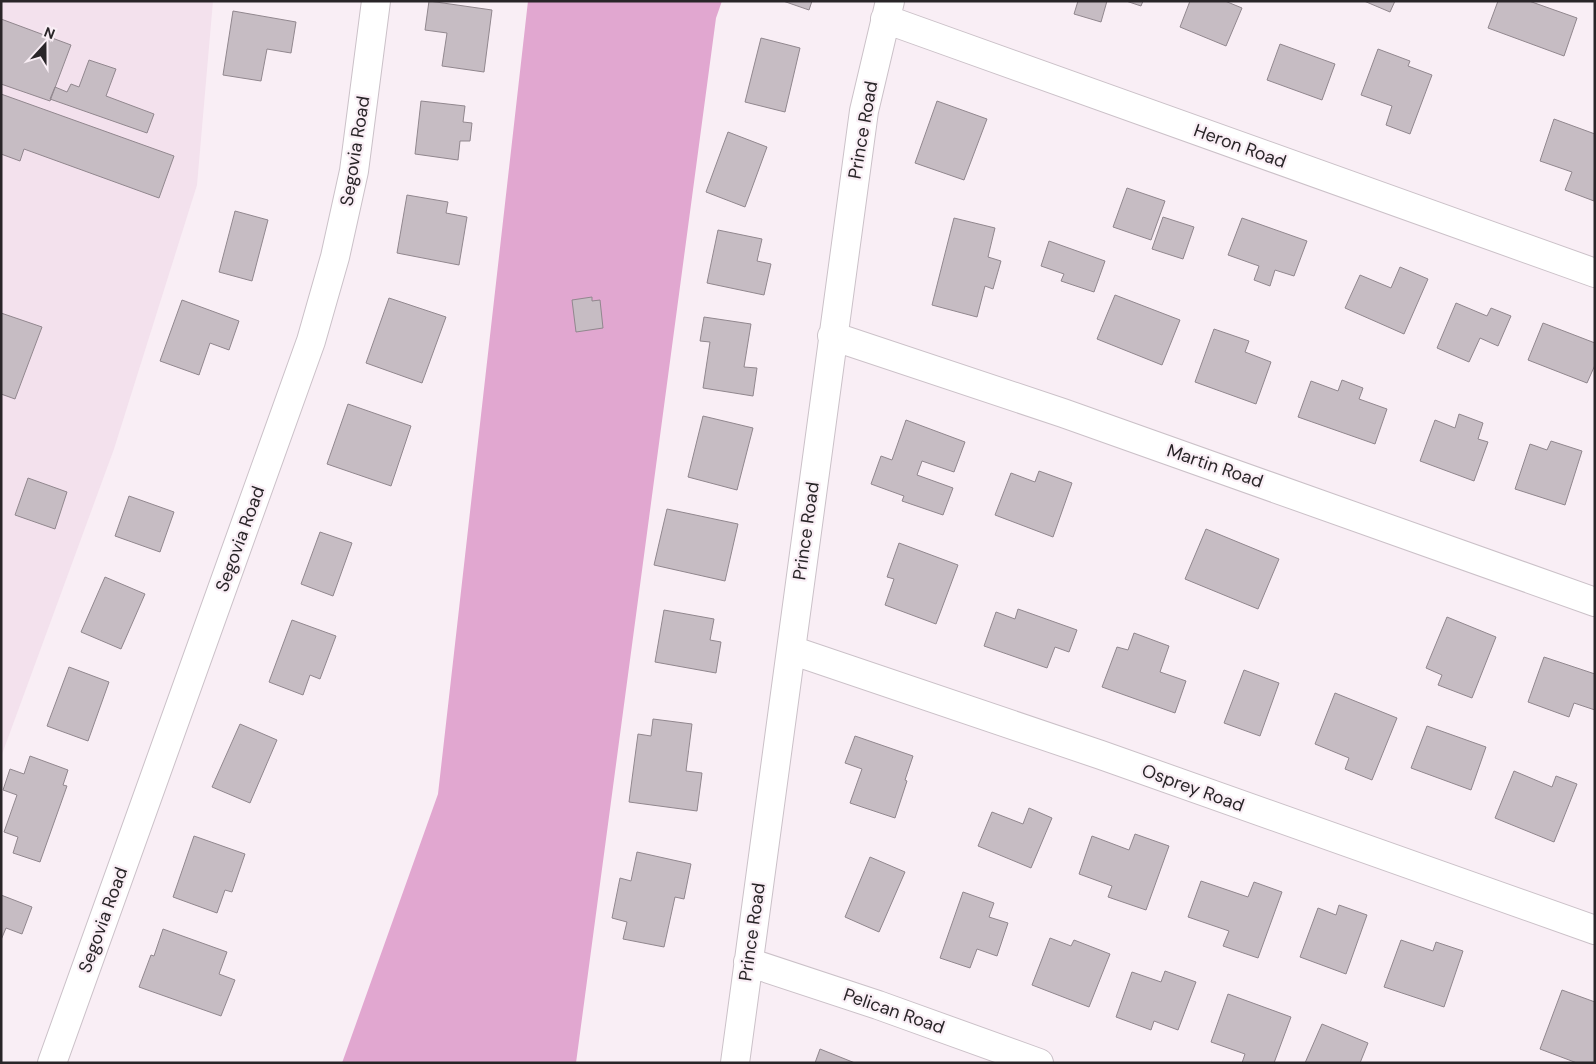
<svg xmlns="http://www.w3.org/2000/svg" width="1596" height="1064" viewBox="0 0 1596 1064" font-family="'DM Sans',sans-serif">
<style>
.built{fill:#f3e1ed}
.forest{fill:#e1a7d0}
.building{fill:#c6bcc3;stroke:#91878e}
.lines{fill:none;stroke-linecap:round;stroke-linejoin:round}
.minor-casing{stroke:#cbc1c8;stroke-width:30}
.minor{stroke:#fff;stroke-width:28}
.labels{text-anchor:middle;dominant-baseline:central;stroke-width:4.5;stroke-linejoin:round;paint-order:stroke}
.street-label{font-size:18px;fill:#292528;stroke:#f9eef5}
</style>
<rect width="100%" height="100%" fill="#f9eef5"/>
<path class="built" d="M1,1h212l-16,184 -83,264 -113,308z"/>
<path class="forest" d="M528,1h194l-6,17 -140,1045h-234l96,-269z"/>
<path class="building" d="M429,1l63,9 -8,62 -42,-6 5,-33 -22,-3z
M783,1h29l-3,9z
M1078,1h29l-6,21 -27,-8z
M1126,1h17l-2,5z
M1190,1h35l17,7 -16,38 -46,-19z
M1364,1h31l-5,11z
M1498,1h31l48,17 -13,38 -76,-28z
M233,11l63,11 -5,31 -24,-4 -6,32 -38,-6z
M1,19l70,26 -21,56 -49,-17z
M761,38l39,10 -15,64 -40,-10z
M1280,44l55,20 -13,36 -55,-20z
M1378,49l32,12 -2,5 24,9 -22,59 -24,-9 6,-19 -31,-11z
M89,60l27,9 -10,27 48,18 -7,19 -97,-34 5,-12 12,5 4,-8 8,3z
M1,94l173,62 -15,42 -135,-49 -4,12 -19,-7z
M421,101l44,5 -2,16 9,1 -2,18h-10l-2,19 -43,-6z
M937,101l50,18 -23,61 -49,-17z
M1554,119l41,15 -1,67 -29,-11 7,-18 -32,-11z
M728,132l39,15 -22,60 -39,-15z
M1127,188l38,13 -14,39 -38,-13z
M407,195l41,7 -2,11 21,4 -8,48 -62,-12z
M235,211l33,9 -16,61 -33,-9z
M1163,217l31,10 -11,32 -31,-10z
M954,218l41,10 -7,29 13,4 -8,28 -8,-3 -8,31 -45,-12z
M1242,218l65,23 -13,35 -19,-6 -5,16 -16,-6 5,-14 -31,-11z
M718,230l44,9 -5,22 14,3 -7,31 -57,-12z
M1049,241l56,20 -11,31 -33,-11 3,-7 -23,-8z
M1400,267l28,12 -24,55 -59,-26 15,-33 31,13z
M1115,295l65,25 -18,45 -65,-26z
M592,297v4l8,-1 3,28 -27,4 -4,-32z
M389,298l57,19 -24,66 -56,-20z
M182,300l57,21 -10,29 -19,-7 -11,32 -39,-14z
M1456,303l31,13 4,-8 20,8 -13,30 -18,-8 -11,24 -32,-14z
M1,313l41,14 -27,72 -14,-5z
M704,317l47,7 -7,43 13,1 -4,28 -50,-8 7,-46 -10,-1z
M1543,323l52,20v22l-8,18 -59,-23z
M1214,329l35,12 -4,11 26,10 -15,42 -61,-22z
M1342,380l21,8 -4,11 28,10 -12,35 -77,-27 13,-36 27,10z
M348,404l63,22 -20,60 -64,-22z
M1459,414l24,9 -5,16 10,3 -14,39 -54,-20 15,-41 20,8z
M703,416l50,12 -16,62 -49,-13z
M906,420l59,22 -11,30 -32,-11 -5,14 36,13 -10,27 -41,-14 2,-5 -33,-12 10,-28 11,4z
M1551,441l31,10 -17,54 -50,-16 15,-45 17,6z
M1039,471l33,12 -19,54 -58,-22 16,-42 24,9z
M28,478l39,14 -12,37 -40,-14z
M129,496l45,16 -14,40 -45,-16z
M667,509l71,15 -13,57 -71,-16z
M1206,529l73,30 -21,50 -73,-30z
M320,532l32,11 -19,53 -32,-12z
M899,543l59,22 -22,59 -51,-19 9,-26 -7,-2z
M105,577l40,17 -24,55 -40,-17z
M1018,609l59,21 -8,22 -14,-5 -8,21 -63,-22 12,-34 19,7z
M664,610l50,9 -4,21 11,2 -5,31 -61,-11z
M1447,617l49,20 -24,61 -34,-13 4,-10 -16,-7z
M292,620l44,16 -16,43 -10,-4 -7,20 -34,-13z
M1134,633l35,13 -9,26 26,9 -11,32 -73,-26 15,-40 11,3z
M1544,657l51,17v36l-21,-7 -5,14 -41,-15z
M69,667l40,15 -21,59 -41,-15z
M1244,670l35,13 -19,53 -36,-13z
M1335,693l62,25 -25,62 -27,-11 4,-11 -34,-14z
M653,719l39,5 -6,47 16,2 -5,38 -68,-9 9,-68 13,2z
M240,724l37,16 -27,63 -38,-16z
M1427,726l59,21 -15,43 -60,-22z
M855,736l58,20 -8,24 2,1 -12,37 -45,-15 12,-34 -17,-6z
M30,756l38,14 -5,15 4,1 -27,76 -27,-9 5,-16 -14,-5 13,-37 -14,-5 7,-21 14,5z
M1514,771l38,16 4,-11 21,8 -23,58 -59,-24z
M1029,808l23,10 -21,50 -53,-22 14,-34 31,12z
M1135,834l34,12 -23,64 -38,-13 4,-11 -33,-12 13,-38 37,14z
M194,836l51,18 -13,38 -7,-2 -8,23 -44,-16z
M637,852l54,12 -7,35 -9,-2 -11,50 -41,-8 4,-17 -15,-4 8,-40 11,3z
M870,857l35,15 -26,60 -34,-15z
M1201,881l47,16 6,-15 28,10 -24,66 -35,-12 6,-15 -41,-14z
M963,892l31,11 -5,14 19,6 -11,33 -20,-7 -7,19 -30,-10z
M1,895l31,12 -10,27 -16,-6 -5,12z
M1339,905l28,10 -21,59 -46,-17 18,-49 18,7z
M163,929l64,23 -8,22 16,6 -14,36 -82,-29 12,-32 3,1z
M1050,938l21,8 3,-6 36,14 -21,53 -57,-22z
M1401,940l32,11 3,-9 27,9 -19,56 -60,-20z
M1165,971l31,11 -18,48 -24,-9 -3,9 -35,-13 16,-45 29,10z
M1562,990l33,12v61h-18l-37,-14z
M1228,994l63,23 -17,46h-32l3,-9 -34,-12z
M1322,1024l46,19 -8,20h-55z
M820,1049l35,14h-40z"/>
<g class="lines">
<defs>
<path id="minor" d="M885,19l710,254
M832,336l231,77 532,189
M791,650l310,105 494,175
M748,962l130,43 161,58
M52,1063l259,-722 24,-84 19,-86 22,-170
M735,1063l129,-952 26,-110"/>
</defs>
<use href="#minor" class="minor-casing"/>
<use href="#minor" class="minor"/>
</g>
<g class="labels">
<g class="street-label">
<text transform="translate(863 130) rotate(-80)">Prince Road</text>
<text transform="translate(1240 146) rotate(20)">Heron Road</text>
<text transform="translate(355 151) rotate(-81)">Segovia Road</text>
<text transform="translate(1215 466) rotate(19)">Martin Road</text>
<text transform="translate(806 531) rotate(-82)">Prince Road</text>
<text transform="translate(240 539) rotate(-70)">Segovia Road</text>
<text transform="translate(1193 788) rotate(20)">Osprey Road</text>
<text transform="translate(103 920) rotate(-70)">Segovia Road</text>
<text transform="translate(752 932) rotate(-82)">Prince Road</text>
<text transform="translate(894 1011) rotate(19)">Pelican Road</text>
</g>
</g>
<rect width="1596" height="1064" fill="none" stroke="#292528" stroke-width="5"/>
<g transform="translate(45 45) rotate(21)" stroke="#f9eef5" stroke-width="4" paint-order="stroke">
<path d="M0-4L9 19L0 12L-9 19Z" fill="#292528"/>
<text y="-8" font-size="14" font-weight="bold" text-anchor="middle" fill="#292528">N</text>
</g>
</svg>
